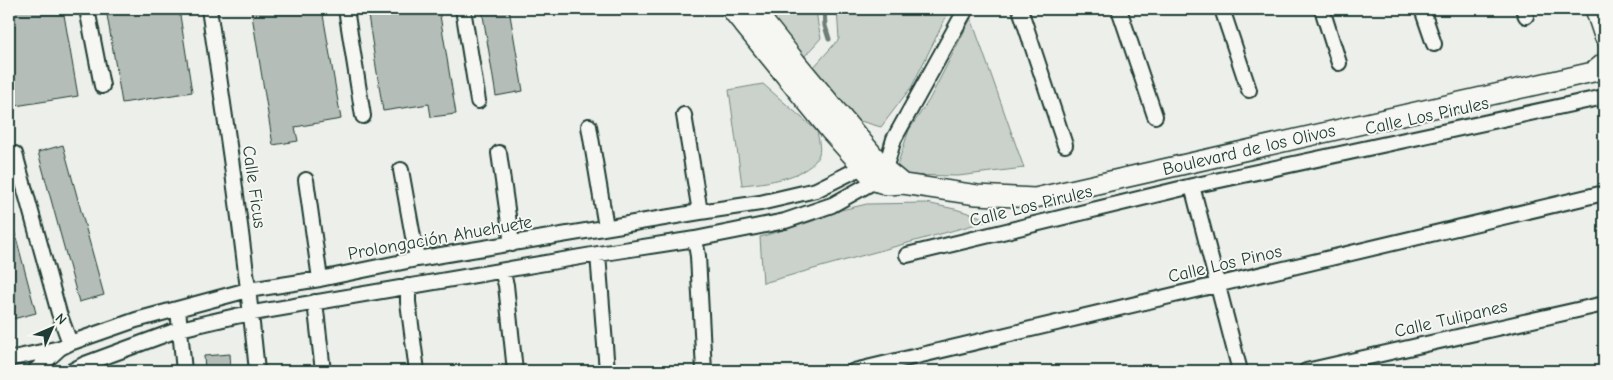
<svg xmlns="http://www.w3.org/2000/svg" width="1613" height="380" viewBox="0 0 1613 380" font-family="'Comic Neue',sans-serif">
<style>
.green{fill:#cbd2cc;stroke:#758880}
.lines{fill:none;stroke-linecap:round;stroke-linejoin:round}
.stream{stroke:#6c7e77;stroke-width:5}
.building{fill:#b4bdb8;stroke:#1f3d34}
.street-casing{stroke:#1f3d34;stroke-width:18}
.secondary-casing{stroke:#1f3d34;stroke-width:22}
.street{stroke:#f6f6f2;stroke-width:14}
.secondary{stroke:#f6f6f2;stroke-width:19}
.labels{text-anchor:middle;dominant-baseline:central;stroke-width:4;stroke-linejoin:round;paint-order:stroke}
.street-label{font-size:18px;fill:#1f3d34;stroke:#f6f6f2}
</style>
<rect width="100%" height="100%" fill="#edefea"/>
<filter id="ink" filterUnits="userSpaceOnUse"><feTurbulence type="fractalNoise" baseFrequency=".02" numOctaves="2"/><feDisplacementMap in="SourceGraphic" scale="10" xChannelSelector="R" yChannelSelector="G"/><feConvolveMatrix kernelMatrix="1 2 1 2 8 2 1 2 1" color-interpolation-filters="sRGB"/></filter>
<g filter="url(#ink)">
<path class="green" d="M764,9h52l2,16 3,13 -17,19z
M837,9h113l-38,77 -31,41 -31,-9 -37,-50 26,-29z
M971,18l53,150 -66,8 -64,-1 15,-45 20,-30z
M763,84l54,47c1,6 4,17 2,23 -8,24 -56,29 -77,31l-13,-95z
M926,203l29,6 36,11 -228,63 -3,-46 50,-15 31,-12 26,-6z"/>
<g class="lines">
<path class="stream" d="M824,9l1,17 4,13"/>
</g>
<path class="building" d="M9,9h54l15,87 -69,11z
M106,9h73l13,83 -70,11z
M251,9h71l19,110 -46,8 3,14 -25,4z
M367,9h72l17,105 -25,3 -2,-13 -46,7z
M482,9h27l14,82 -27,5z
M63,145l41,150 -25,7 -41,-150z
M13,226l23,87 -23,6 -4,-16v-76z
M230,354l1,17h-26l-1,-15z"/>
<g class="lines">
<defs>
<path id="street" d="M87,9l15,77
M209,9c18,120 36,241 48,362
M346,9l17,107
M463,9l15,92
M1020,9l45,136
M1119,9l36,107
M1222,9l27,81
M1322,9l17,54
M1422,9l12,35
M1523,9l3,7
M684,115l16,97
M589,126l17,101
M499,153l13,91
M15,154l44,159 11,30
M401,170l16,89
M306,180l14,99
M1192,186l48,185
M695,239l3,17 6,115
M598,254l9,117
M907,255l285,-69 412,-89
M502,271l4,14 9,86
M408,286v16l9,69
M315,302l8,69
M178,309l6,62
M9,359l51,-11
M35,371l25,-23 10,-5 66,-23 112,-30 72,-11 97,-20 283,-47 60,-9 56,-13 46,-23 7,-7
M72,371l13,-7 95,-35 56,-13 362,-62 97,-15 90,-18 47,-16 43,-24 10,-12 9,-30 72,-130
M854,371l750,-178
M1306,371l298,-67"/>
<path id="secondary" d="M731,9l100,123 44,49 12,4 16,-1 74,11 58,3 558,-126 11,-9
M754,9l42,53 89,107 18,15
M1595,9l9,27"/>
</defs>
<use href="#street" class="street-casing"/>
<use href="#secondary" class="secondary-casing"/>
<use href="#street" class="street"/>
<use href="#secondary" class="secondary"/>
</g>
</g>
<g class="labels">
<g class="street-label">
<text transform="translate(1427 116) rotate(-12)">Calle Los Pirules</text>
<text transform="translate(1249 150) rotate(-13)">Boulevard de los Olivos</text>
<text transform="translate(254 187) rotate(82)">Calle Ficus</text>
<text transform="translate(1031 206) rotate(-14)">Calle Los Pirules</text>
<text transform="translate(440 238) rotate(-10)">Prolongación Ahuehuete</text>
<text transform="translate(1225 264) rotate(-13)">Calle Los Pinos</text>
<text transform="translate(1451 319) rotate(-13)">Calle Tulipanes</text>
</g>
</g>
<rect width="1613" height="380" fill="none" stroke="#f6f6f2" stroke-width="30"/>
<rect x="15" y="15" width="1583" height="350" fill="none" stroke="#1f3d34" stroke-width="2" filter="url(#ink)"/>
<g transform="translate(52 328) rotate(45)" stroke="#f6f6f2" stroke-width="4" paint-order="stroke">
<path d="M0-4L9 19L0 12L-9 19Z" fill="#1f3d34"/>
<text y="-8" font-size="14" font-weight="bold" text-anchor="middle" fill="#1f3d34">N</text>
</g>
</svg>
